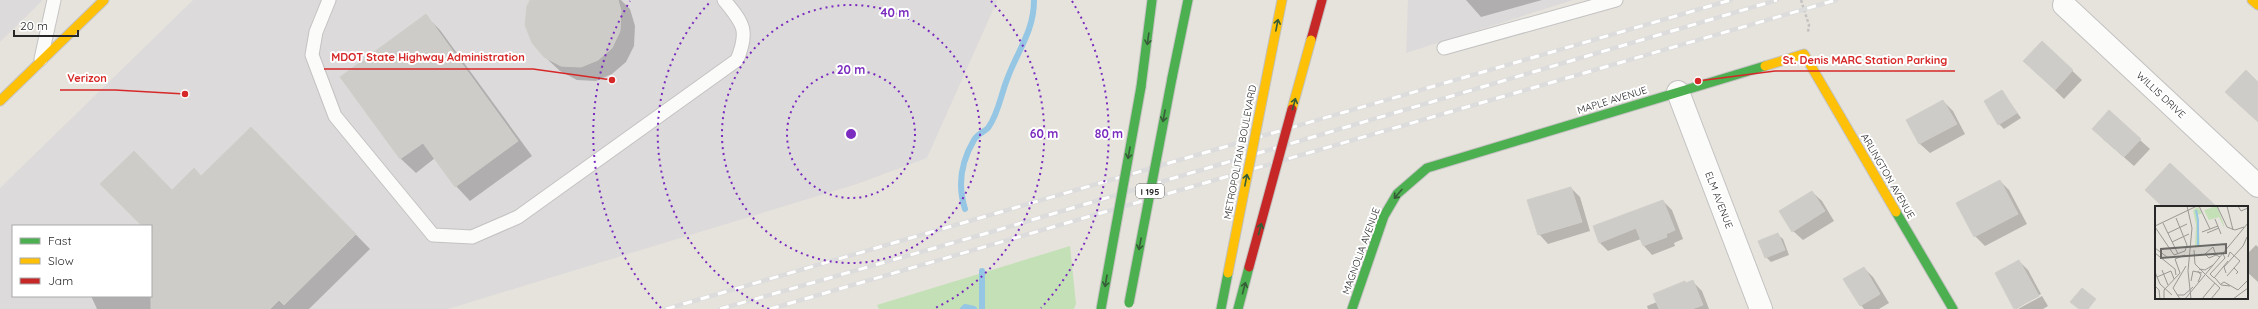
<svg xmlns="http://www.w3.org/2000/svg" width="2258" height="309" viewBox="0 0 2258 309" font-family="Quicksand,sans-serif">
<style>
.industrial{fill:#dddadb;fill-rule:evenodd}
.green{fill:#c4e0b7}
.shadow{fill:#0003}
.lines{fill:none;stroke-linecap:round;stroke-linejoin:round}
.stream{stroke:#95c6e3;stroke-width:6}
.building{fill:#ceccc8;stroke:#d0cec9}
.lane-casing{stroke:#c4c2c2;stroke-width:15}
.street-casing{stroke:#c4c2c2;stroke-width:24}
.fast-casing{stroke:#c4c2c2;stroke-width:11}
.slow-casing{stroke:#c4c2c2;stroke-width:11}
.jam-casing{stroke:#c4c2c2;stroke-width:11}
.path{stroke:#c4c3c2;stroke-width:2.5;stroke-dasharray:3 2;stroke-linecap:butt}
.lane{stroke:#fbfbfa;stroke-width:13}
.street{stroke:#fbfbfa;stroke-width:22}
.fast{stroke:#4caf50;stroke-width:9}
.slow{stroke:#ffc107;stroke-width:9}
.jam{stroke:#c62828;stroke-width:9}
.rail-casing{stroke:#dddcdd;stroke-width:4.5}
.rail{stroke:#fff;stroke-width:3;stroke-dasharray:9;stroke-linecap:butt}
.fast-bridge-casing{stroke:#c3c1bf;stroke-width:11;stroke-linecap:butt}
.slow-bridge-casing{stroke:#c3c1bf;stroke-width:11;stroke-linecap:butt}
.jam-bridge-casing{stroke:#c3c1bf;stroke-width:11;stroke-linecap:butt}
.fast-bridge{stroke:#4caf50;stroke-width:9}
.slow-bridge{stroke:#ffc107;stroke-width:9}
.jam-bridge{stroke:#c62828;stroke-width:9}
.oneway{stroke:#365d37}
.ring{fill:none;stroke:#7b2cbf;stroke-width:2;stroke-dasharray:2 4}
.labels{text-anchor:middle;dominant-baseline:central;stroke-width:4;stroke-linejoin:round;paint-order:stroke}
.shield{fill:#fff;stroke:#686868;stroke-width:1}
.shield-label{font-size:9px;font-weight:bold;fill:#272727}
.street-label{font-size:10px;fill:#272727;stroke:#fff}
.inset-river{fill:none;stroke:#95c6e3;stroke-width:2}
.inset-road{fill:none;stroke:#9a9894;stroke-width:1}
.view{fill:#6a6966;fill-opacity:0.15;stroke:#6a6966;stroke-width:2}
.inset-edge{fill:none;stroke:#272727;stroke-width:2}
.centre{fill:#7b2cbf;stroke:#fff;stroke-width:2}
.ring-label{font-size:12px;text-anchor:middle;font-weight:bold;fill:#7b2cbf;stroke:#fff;stroke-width:4;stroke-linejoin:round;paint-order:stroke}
.leader{fill:none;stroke:#d62828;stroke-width:1.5}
.callout-dot{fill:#d62828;stroke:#fff;stroke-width:1.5}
.callout-label{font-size:11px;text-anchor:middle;font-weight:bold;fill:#d62828;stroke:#fff;stroke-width:4;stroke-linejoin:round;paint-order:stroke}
</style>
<rect width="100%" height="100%" fill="#e6e3dc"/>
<path class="industrial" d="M0,0h43l-43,42z
M193,0h804v1l-70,157 -70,26 -409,125h-448v-121zM13,226h138v70h-138z
M1408,0h165l-167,53z"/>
<path class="green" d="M1070,246l6,58 -2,5h-195l-2,-4z"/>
<path class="shadow" d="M531,0h90l9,9 5,17 -1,20 -8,16 -14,12 -16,7 -19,-1 -17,-9 -15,-14z
M1466,0h76l-61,17z
M426,16l14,14 92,126 -62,45 -14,-15 -21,-28 -19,15 -15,-14 -59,-82z
M2042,42l40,38 -18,19 -30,-29z
M2002,91l19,27 -17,11 -5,-5z
M1943,101l10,10 12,23 -35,19 -10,-9 -13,-23z
M251,128l119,121 -61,60h-212l-6,-13h60v-70h-8l29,-35 29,-14z
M2103,139l37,1 10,9 -16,17z
M2000,181l9,9 18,34 -42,22 -10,-10 -18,-33z
M1571,188l9,9 10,34 -42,13 -9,-10z
M1812,192l10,9 12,20 -31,19 -10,-9z
M1663,201l9,9 11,29 -9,4 1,3 -23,9 -8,-9 -3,-7 -33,12 -8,-8z
M1778,235l5,4 6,16 -18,7 -5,-5z
M2256,245l2,2v35l-11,-10v-18z
M2019,261l9,9 13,24 -25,15 -20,-36z
M1864,268l9,9 16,26 -10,6h-15l-3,-4z
M1685,282l2,2 6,-2 9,9 7,18h-61l-1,-3 10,-4z
M2042,296l6,10 -5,3h-25z"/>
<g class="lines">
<path class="stream" d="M965,209c-8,-25 -4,-47 9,-69 3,-6 10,-8 14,-12 11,-15 13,-35 20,-51 10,-27 26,-46 26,-77
M963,309l2,-2 9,2
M982,309v-38"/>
</g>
<path class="building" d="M530,0h88l3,11 -1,20 -8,17 -14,12 -17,7 -20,-1 -17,-9 -12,-14 -7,-18 2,-19z
M426,14l92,127 -63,46 -32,-44 -23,16 -60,-82z
M2042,41l31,29 -18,20 -32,-29z
M2246,70l12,12v40l-33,-30z
M2002,90l15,23 -19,12 -14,-24z
M1943,100l14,24 -38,20 -13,-24z
M2109,110l32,29 -17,18 -32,-28z
M251,127l105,107 -72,71 -5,-5 -9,9h-119v-83h-9l-42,-42 34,-33 38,39 22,-22 7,8z
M2170,163l47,44h-54l-18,-17z
M2000,180l18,34 -44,23 -18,-34z
M1571,187l11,35 -44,13 -11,-35z
M1812,191l13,20 -33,21 -13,-21z
M1663,200l12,30 -9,4 1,3 -24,9 -7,-18 -37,15 -6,-17z
M1778,233l7,17 -20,8 -7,-17z
M2019,260l20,36 -25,13 -19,-36z
M1864,267l16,27 -20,12 -17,-27z
M1693,280l10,25 -11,4h-33l-6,-15 32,-13 1,2z
M2082,288l14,11 -8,10h-9l-9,-7z"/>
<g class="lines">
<defs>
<path id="lane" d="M329,0l-13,32 -4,23 23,61 98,119 39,2 46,-20 219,-157c12,-29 7,-36 -13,-60
M1444,48l172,-48
M41,59l13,-59"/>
<path id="street" d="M2064,5l194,181
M1678,92l83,217"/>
<path id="fast" d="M1172,78l16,-78
M1141,87l11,-87
M1896,212l57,97
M1221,309l7,-36
M1238,309l11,-42
M1352,309l32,-93 13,-22 30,-26 338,-102"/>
<path id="slow" d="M2252,0l6,5
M1272,50l10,-50
M1765,66l39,-12 92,158
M0,101l104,-101"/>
<path id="jam" d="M1311,40l11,-40"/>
</defs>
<use href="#lane" class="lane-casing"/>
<use href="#street" class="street-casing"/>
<use href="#fast" class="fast-casing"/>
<use href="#slow" class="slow-casing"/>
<use href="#jam" class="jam-casing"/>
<path class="path" d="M1801,0l8,25 -1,7"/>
<use href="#lane" class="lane"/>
<use href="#street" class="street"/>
<use href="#fast" class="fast"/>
<use href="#slow" class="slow"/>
<use href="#jam" class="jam"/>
<defs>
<path id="rail" d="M666,309l1065,-309
M720,309l271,-77 786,-232
M770,309l1066,-309"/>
</defs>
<use href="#rail" class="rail-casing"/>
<use href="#rail" class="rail"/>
<defs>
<path id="fast-bridge" d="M1129,303l43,-225
M1101,309l40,-222"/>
<path id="slow-bridge" d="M1292,109l19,-69
M1228,273l44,-223"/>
<path id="jam-bridge" d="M1249,267l43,-158"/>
</defs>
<use href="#fast-bridge" class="fast-bridge-casing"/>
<use href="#slow-bridge" class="slow-bridge-casing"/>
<use href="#jam-bridge" class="jam-bridge-casing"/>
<use href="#fast-bridge" class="fast-bridge"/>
<use href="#slow-bridge" class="slow-bridge"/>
<use href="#jam-bridge" class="jam-bridge"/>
</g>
<defs><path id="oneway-shaft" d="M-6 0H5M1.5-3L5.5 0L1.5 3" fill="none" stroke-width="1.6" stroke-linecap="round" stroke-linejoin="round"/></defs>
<g class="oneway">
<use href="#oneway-shaft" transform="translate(1277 25) rotate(-79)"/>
<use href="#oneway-shaft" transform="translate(1148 39) rotate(98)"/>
<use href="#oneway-shaft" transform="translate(1294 104) rotate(-75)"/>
<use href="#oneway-shaft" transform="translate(1164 116) rotate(101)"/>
<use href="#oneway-shaft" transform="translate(1129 153) rotate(100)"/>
<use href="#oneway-shaft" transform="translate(1246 180) rotate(-79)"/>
<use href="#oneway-shaft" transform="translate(1398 194) rotate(131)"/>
<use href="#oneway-shaft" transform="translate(1260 229) rotate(-75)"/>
<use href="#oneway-shaft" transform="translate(1140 244) rotate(101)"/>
<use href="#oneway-shaft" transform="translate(1106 281) rotate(100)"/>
<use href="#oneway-shaft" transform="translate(1244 288) rotate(-75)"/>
</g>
<g class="ring">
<circle cx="851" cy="134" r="64"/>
<circle cx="851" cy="134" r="129"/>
<path d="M769 309A193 193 0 0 1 711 1M991 1A193 193 0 0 1 933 309"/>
<path d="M661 308A258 258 0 0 1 630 1M1072 1A258 258 0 0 1 1041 308"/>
</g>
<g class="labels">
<rect class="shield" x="1136" y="184" width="28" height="14" rx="3"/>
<g class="shield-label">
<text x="1150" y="191">I 195</text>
</g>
<g class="street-label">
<text transform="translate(2161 95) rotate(43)">WILLIS DRIVE</text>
<text transform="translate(1612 100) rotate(-17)">MAPLE AVENUE</text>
<text transform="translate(1240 152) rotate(-79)">METROPOLITAN BOULEVARD</text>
<text transform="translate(1888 176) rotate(60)">ARLINGTON AVENUE</text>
<text transform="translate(1719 200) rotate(69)">ELM AVENUE</text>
<text transform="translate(1361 251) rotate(-70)">MAGNOLIA AVENUE</text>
</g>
</g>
<g transform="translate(2155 206)">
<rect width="93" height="93" fill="#e6e3dc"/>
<path d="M62,0l7,19v2l-5,-10 -10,3 -5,-10zM43,1l4,6 -4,2 2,31 -5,2 1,-23 -3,-15z" fill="#c4e0b7"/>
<path class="inset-river" d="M41,4l2,10v27"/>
<path class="inset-road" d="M32,0l5,22 -4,43 3,28M44,0l11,23M62,0l10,21 8,3 9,-3M72,0l6,24M83,0l3,5 7,-3M60,13l6,15M8,17l15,31M0,20l42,-20M0,21l19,28 11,-4 2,-6 -11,-27M47,26l16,-6M13,27l19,-9M52,27l12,-5M17,36l17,-8M0,42l12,9M39,44l1,14 10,10M0,47l20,16 1,6M68,48l2,4 -15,16 4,4 14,-17M61,49l-3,-8 -8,7 4,4 7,-3 4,2M73,51l2,-5 10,9 -6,7M44,63l6,1 8,-5M7,64l6,15M0,66l5,12 12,11M71,67l-2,-6 19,-21 4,-9M51,69l14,13 -9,11M72,70l7,-8 4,4 -2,2M2,71l14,-6 3,8M60,72l6,7 9,1M36,75l2,-10 9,2M43,76l3,-7 -3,-4M66,78l3,-2 14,8 10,-10M0,80l4,4 1,9M22,89h7l9,-8M9,93v-9l16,-17 -5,-14 10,-4M25,93l-7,-11 13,-22M30,93l63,-76M47,93l13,-16M78,93l15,-11"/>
<path class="view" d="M71,38v9l-65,5v-9z"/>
<rect width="93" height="93" class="inset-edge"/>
</g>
<circle cx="851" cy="134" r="6" class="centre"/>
<g class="ring-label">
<text x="895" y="17">40 m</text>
<text x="851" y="74">20 m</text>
<text x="1044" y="138">60 m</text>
<text x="1109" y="138">80 m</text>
</g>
<path class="leader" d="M612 80L533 69H324M1698 81L1775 71H1955M185 94L115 90H60"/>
<g class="callout-dot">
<circle cx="612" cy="80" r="4"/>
<circle cx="1698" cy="81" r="4"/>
<circle cx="185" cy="94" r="4"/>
</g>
<g class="callout-label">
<text x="428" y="61">MDOT State Highway Administration</text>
<text x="1865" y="64">St. Denis MARC Station Parking</text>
<text x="87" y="82">Verizon</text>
</g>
<rect x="12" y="225" width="140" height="72" fill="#ffffff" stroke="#a9a9a9"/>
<rect x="20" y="238" width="20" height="6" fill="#4caf50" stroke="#a9a9a9"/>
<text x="48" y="245" font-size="12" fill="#272727">Fast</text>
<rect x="20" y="258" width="20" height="6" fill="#ffc107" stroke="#a9a9a9"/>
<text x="48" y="265" font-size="12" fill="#272727">Slow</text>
<rect x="20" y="278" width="20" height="6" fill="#c62828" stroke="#a9a9a9"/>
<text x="48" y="285" font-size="12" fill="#272727">Jam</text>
<path d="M14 30v6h64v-6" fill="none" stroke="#272727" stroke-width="2"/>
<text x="20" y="30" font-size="12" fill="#272727" stroke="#ffffff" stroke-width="3" paint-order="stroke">20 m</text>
</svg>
